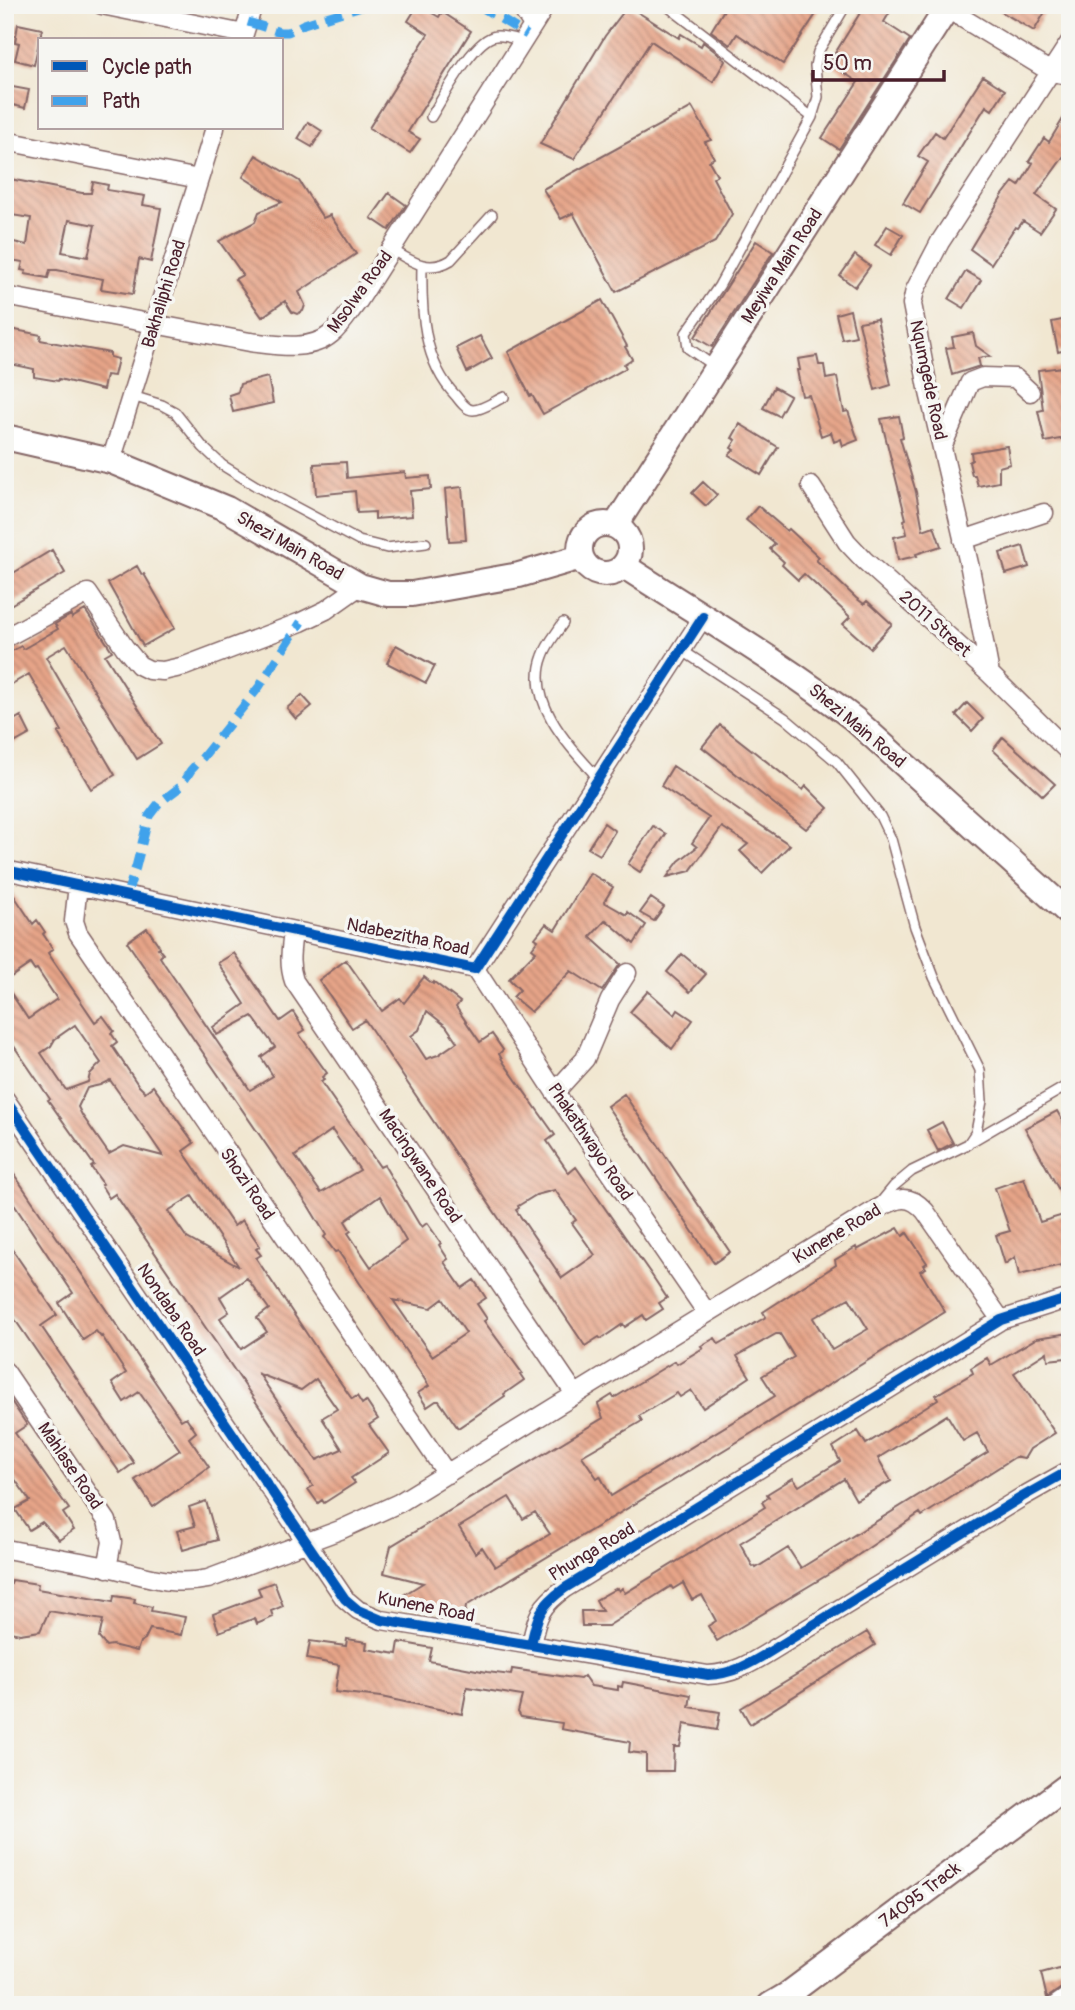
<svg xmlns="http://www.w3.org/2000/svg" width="1075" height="2010" viewBox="0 0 1075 2010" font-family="Pangolin,sans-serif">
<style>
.building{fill:url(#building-back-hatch);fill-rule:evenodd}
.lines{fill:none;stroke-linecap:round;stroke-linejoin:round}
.lane-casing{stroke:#846565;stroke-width:12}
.street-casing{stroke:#846565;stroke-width:21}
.secondary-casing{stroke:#846565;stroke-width:28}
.lane{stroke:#fff;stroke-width:9}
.street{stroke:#fff;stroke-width:18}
.secondary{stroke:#fff;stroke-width:24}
.quiet{stroke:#40a2eb;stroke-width:9;stroke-dasharray:18 9;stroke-linecap:butt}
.cycleway-casing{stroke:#f6f6f2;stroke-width:15}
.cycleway{stroke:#0057b8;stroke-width:10}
.labels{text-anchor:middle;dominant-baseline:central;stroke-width:7;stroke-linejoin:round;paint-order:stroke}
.street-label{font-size:18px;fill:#4a1f2b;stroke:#f6f6f2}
</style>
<defs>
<pattern id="building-back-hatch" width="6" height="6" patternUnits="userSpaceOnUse" patternTransform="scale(1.75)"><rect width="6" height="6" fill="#e6a488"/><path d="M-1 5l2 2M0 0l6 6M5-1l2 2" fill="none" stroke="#bc856f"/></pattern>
</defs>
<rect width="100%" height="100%" fill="#f6f6f2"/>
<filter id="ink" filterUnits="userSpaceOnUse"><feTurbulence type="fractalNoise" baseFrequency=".0143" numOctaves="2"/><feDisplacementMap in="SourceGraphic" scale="14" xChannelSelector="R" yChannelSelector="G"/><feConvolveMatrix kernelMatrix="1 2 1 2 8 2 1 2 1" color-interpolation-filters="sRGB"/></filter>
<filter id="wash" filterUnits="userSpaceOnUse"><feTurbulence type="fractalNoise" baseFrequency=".00686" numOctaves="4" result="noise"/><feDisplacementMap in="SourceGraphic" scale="28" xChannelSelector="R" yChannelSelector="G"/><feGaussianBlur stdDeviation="1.57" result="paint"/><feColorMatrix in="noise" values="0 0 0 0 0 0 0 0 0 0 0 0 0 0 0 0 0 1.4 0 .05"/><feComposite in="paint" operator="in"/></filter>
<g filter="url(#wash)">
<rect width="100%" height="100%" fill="#f1e7d1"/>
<g id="blocks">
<path class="building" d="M418,5l21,12 3,-5 29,19 -63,101 12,7 -10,14 -41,-25 59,-94 -20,-13z
M727,5h95l-39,59 -46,-30 -7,11 -19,-14z
M865,5h29l-10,17 26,17 -71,110 -17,-11 36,-56 -29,-19z
M990,5h59l-15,26z
M628,6l51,32 2,-4 20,12 2,-4 19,15 3,4 -12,21 -62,-41 -77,118 -34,-15 65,-108z
M18,24l24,5 -8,36 -19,-5 4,-17 -4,-1z
M983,76l22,14 -13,20 -6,-4 -66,107 -17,-10 25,-41 -10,-6 17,-24 8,6z
M7,86l22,4 -4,18 -20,-5z
M692,107l19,33 -6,2 9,16 -5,3 8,14 -4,3 19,36 -17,28 -99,50 -43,-79 -12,6 -18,-30z
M1070,107v35l-6,9 2,2 -30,42 20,14 -16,23 -17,-11 -5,7 -3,-1 -24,37 -21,-15 32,-53 11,-14 6,4 14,-23 -4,-2 15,-23 5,4z
M308,122l14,9 -10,16 -14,-8z
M256,155l43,26 24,37 7,-3 26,39 -57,38 6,13 -2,6 -6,3 -5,-2 -7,-11 -23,16 -27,-38 8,-4 -24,-34 36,-19 4,-10 23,-10 -39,-25z
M5,178l77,15h9l2,-11 15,3 -1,5 38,6 -2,9 18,3 -10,54 -12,-3 -6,35 -32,-5 2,-10 -46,-9h-7l-2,8 -23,-4 1,-3 -5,-1 2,-8 -18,-3v-19l22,5 4,-27 -26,-4zM69,220l26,5 -7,32 -26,-5z
M389,193l17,12 -17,25 -18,-12z
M887,226l16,9 -12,20 -16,-10z
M756,241l17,11 -61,95 -17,-10z
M855,255l15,11 -15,21 -15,-11z
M966,271l15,9 -17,28 -15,-9z
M602,300l25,46 -2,1 7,12 -8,5 2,4 -83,46 -11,-19 -2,1 -22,-44z
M850,310l6,26 -14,3 -6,-25z
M877,319l14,66 -16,5 -16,-68z
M1067,319l3,30 -12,3 -6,-30z
M5,328l36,7 -1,5 70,13v4l8,2 -4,17 -8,-1 -3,15 -44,-11 -1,2 -24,-4v-8l-23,-5 1,-6 -7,-1z
M973,333l3,13 14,10 -12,2 2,8 -28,9 -6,-27 8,-1 -2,-10z
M480,336l12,22 -25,14 -11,-24z
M817,356l2,9h5l2,14 11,-2 7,35 4,-1 10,29 -15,6 -2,-7 -7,3 -3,-10 -10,4 -12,-41 -7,1 -5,-26h3l-2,-11z
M1062,367l2,11 6,-1v15l-10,1 10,44 -25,5 -7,-31 5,-1 -5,-40z
M268,377l5,26 -40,9 -4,-17 9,-3 2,-8z
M774,387l16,9 -11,20 -16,-8z
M899,416l4,21 -3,1 16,54 7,38 11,-4 7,20 -25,8 1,2 -19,4 -4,-23 13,-3 -3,-14 2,-1 -25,-100z
M740,424l38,23 -17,28 -32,-20 5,-5 -3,-2 5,-8 -4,-2z
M1007,446l3,18 -11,3v15l-21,4 -3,-11h-3l-3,-13 3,-2 -1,-8z
M346,462l1,16 58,-6 1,6 24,-2 1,13 -21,2 2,25 -37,3v-7l-18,1 -2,-22 -39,4 -2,-31z
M703,482l14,13 -11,11 -14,-13z
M462,487l4,53 -17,1 -4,-52z
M758,506l29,25 2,-2 30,28 -3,3 40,38 8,6 3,-3 25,23 -22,24 -27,-24 7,-7 -6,-6 -40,-37 -6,6 -16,-15 2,-3 -14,-13 5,-5 -29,-24z
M1023,546l6,21 -23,7 -6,-21z
M52,550l13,23 -60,35v-30z
M137,566l5,9 2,-1 31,54 -32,18 -35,-63z
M85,610l27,41 -7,4 56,89 -24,15 -71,-114 -20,12 69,118 -24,14 -33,-56 4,-2 -33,-57 -24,14v-33l16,-9 2,3 35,-20 -3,-5 16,-9 1,3z
M396,645l39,21 -9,17 -39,-20z
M302,695l10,11 -16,13 -9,-11z
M967,703l16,16 -11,12 -16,-16z
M21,716l9,18 -25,14v-23z
M720,725l83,65 3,-4 22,22 -22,21 -104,-82z
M1003,737l52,47 -12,12 -50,-46z
M673,766l117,79 -28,28 -22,-22 8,-7 -26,-17 -32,44 -23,6 12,-16 18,-14 -5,-4 17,-25 -48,-32z
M604,823l11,8 -15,24 -12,-7z
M653,826l13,8 -26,38 -12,-8z
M590,873l23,14 -9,15 23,13 1,-3 18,13 -12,19 -28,-24 -16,17 30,27 -18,27 -31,-20 -40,41 -18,-15 7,-7 -11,-11 27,-28 -4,-3 6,-8 -3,-2 11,-14 9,6z
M5,882l28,42 4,-4 8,12 -2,2 10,15 -5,4 47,69 8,-6 11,15 -3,2 6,9 -5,4 27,40 6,6 8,-6 41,57 -11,8 51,75 8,-6 18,26 -4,3 5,6 -5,3 63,94 33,47 5,-3 5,8 4,-3 12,18 -9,6 20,28 -38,25 4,5 -31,20 -2,-3 -4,3 -10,-14 5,-3 -198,-292 -6,4 -8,-13 2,-1 -12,-17 3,-2 -46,-65 2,-1 -45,-66v-49l23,35 29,-20 -20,-30 -3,1 -4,-6 -25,17zM75,1025l26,38 -11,11 -2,8 -22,8 -25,-37 10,-7 4,-7zM110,1080l36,51 17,25 -39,-10 -15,8 -27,-39 -4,-8 9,-19 13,-3zM192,1196l47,71 -52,-29 -19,-27zM247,1278l22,31 -12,9 10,14 -26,17 -21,-31 9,-6 -9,-15zM259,1374l42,16 15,-11 21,30 -15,9 20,31 -25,11z
M651,898l13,9 -10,14 -14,-8z
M147,928l13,19 -2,1 5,6 -3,3 5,8 85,125 23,-14 -12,-19 14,-10 -23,-31 -35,19 -4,-8 32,-23 -27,-41 16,-10 46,68 13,-9 12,18 -6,4 28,39 -5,4 2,3 -3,2 59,85 4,-2 35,59 3,3 5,-4 14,20 -2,2 9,14 -4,3 18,26 12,-8 12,18 -9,6 10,15 -3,2 38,52 -2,1 4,6 -20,14 1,2 -47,32 -19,-27h-3l-9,6 -9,-14 11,-7 -7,-11 -84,-124 -3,1 -11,-15 2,-2 -17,-28 -182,-265zM332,1130l28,40 -39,23 -26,-37zM380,1196l26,45 -35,26 -23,-34 3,-2 -6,-10zM443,1299l23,34 -34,23 -39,-56 38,8z
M682,954l24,20 -16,18 -23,-20z
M346,960l36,51 18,-13 4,5 20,-26 9,7 1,-2 26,20 -4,5 24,35 12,-8 11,16 -4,4 5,9 51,72 -8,6 22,32 7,-6 75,107 16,24 -8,5 4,6 -17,11 -3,-5 -18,12 -2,-3 -22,15 -2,-2 -14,9 -220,-326 -13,8 -33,-48zM427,1011l19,15 11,16 -19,13 -12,4 -15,-23 8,-6zM555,1190l21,30 -4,3 23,32 -33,23 -46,-68 3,-2 -1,-2 18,-11z
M648,991l27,24 3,-5 15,10 -21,29 -42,-37z
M624,1094l106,158 -16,11 -107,-157z
M1057,1111l13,23v76l-45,-82z
M942,1122l11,21 -15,8 -11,-21z
M5,1161l176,259 5,-3 10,15 -7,6 20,29 -56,40 -18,-27 45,-30 -41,-58 -15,10 -12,-19 14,-10 -24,-37 -1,1 -5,-6 -13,9 -24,-37 14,-10 -68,-102z
M1024,1178l16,44 30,-9v50l-51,12 -4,-18 -10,7 -9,-29 14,-4 -15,-43z
M898,1228l5,8 4,-3 20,30 -3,2 2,3 -6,3 25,41 -193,121 -286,173 -1,7 -68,-14 26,-16 -39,-10 7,-27 212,-128 -5,-14 14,-9 2,3 61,-37 2,3 26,-16 -2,-2 14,-8 4,6 47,-27 -3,-5 73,-47 -1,-5 21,-13 1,3zM849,1298l19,31 -36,21 -19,-32zM776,1334h4l14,23 -32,19 13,20 -164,100 -11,-20 -3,2 -15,-22 60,-35 -3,-5 38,-23 3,4 11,-7 12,18 47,-31 -13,-21zM509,1497l14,22 12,-7 15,22 -55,33 -13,-20 -7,6 -16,-26z
M5,1239l52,76 -16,11 93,137 -14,10 -115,-168z
M1070,1333v22h-4v3l-18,2 -1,-8 -33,21 41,60 -25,16 -6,10 -9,-2 -93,59 -2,-3 -81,55 -122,73 -9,-15 8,-5 -14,-26 -10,5 -9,-17 -10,6 -2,-3 -63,40h-26l-1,-15h21l-6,-11 21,-12 2,3 3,-3 3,5 105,-64 35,-22 -3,-5 7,-5 -2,-3 26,-16 6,8 41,-25 -7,-14 25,-16 8,13 72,-45 -2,-4 37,-22 -2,-5 16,-10 4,7 46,-27zM947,1415l16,26 14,-8 11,19 -187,116 -13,-20 -32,20 -1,-2 -2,1 -13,-24 104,-64 12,21 35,-19 -13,-23z
M5,1392l22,33 -12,8 54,76 -6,4 11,17 -15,10 -17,-18 -13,8 -14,-21 15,-8 -25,-36z
M206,1501l11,39 -34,10 -6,-19 18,-5 -6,-19z
M12,1580l26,4 -1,5 76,13 1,-6 21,3 -1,4 18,4 -1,4 34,6 -4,18 -31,-6 -5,10 -5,3 -3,9 -25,-6 -6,1 -7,-8 4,-18 -54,-9 -9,20 -20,3 -15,-3v-48l6,1z
M274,1582l9,24 -12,5 2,6 -16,7 -2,-6 -36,14 -6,-18 48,-18 -3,-8z
M867,1632l8,13 -125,79 -9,-16z
M347,1639l20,3 -1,7 31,5 2,-12 33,6 -3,13 58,11 24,3 1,-6 68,10 4,-3 7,10 27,4v-4l4,1 1,-5 68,13 -2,12 31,5 -3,18 -33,-6 -4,23h-6l-1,24h-27v-17l-17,-2 1,-10 -69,-13 1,-6 -41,-6 -3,-5 4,-16 -55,-9 -5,27 -81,-17 -46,-5 4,-27 -32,-6 3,-18 36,5z
M1063,1967l4,17 -20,14 -6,-25z"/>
</g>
</g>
<g filter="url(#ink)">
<use href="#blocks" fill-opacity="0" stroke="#846565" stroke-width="2"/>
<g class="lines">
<defs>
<path id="lane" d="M514,5l17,25
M666,5l146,112
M431,117c12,-19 43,-79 65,-81 8,-1 19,3 27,5
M391,249c20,12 37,25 60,11l41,-45
M422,266c-1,45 1,96 34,130 4,5 10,14 17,14 9,0 22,-9 31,-13
M715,367l-27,-19 -2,-15 33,-47 93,-169 6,-20 -3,-31 3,-14 28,-47
M132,396l30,9 13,7 28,35 19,18 34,21 103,55 28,7 39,-5
M563,623c-7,11 -16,21 -20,33 -18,46 28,92 56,123
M683,651l102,67 52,44 43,54 11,23 24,88 19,50 46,93 2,31 -6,31 -8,12 -56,27 -18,15 -14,17
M972,1141l98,-57"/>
<path id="street" d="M102,5l142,29
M941,5l110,67 19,3
M242,40l11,-35
M5,141l194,38
M5,296l245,46c25,3 60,10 81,-8 11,-9 19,-23 28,-34l187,-295
M942,447l28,-65 13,-5 32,1 15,14
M111,461l104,-333
M811,486l36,56 17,18 126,114 80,79
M963,540l81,-27
M5,638l83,-45 37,55 14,17 10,5 14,1 22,-5 116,-44 25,-12 34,-24
M990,674l-20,-106 -42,-180 -16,-84 3,-14 25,-48 130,-200
M5,870l470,99 228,-352
M78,885l-4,36 4,12 369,541
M293,931c-2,18 -5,33 1,50l281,413
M475,969l80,123 152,221
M555,1092l30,-33 25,-59 17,-27
M5,1099l340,500 13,11 24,10 149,25
M1070,1298l-69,22 -436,268c-25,18 -28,27 -34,57l177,30c25,-1 42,-11 63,-24l251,-154 48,-27
M5,1371l102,150 5,21 -5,26
M5,1549c34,6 68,11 102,18 37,8 62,20 101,12l132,-49 59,-27 476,-293c20,-10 32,-19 50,1l76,109
M1056,2005l14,-10"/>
<path id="secondary" d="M5,437l106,24 116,48 133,77 28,8h24l107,-19 62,-18
M580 549a25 25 0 1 1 50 0a25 25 0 1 1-50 0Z
M615,526l334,-521
M624,566c77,50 157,96 230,153l216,195
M770,2005l17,-10 283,-211"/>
</defs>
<use href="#lane" class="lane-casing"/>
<use href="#street" class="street-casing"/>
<use href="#secondary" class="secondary-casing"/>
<use href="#lane" class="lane"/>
<use href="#street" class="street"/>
<use href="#secondary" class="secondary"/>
<path class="quiet" d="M478,5l49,30
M248,22l32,10h8l16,-8 61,-19
M126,896l10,-29 13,-51 10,-13 21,-16 11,-17 12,-13 56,-70 42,-65"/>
<defs>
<path id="cycleway" d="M5,870l470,99 228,-352
M5,1099l340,500 13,11 24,10 149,25
M1070,1298l-69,22 -436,268c-25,18 -28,27 -34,57l177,30c25,-1 42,-11 63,-24l251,-154 48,-27"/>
</defs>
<use href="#cycleway" class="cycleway-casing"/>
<use href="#cycleway" class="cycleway"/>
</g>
</g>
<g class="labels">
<g class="street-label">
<text transform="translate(782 266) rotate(-57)">Meyiwa Main Road</text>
<text transform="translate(360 292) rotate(-54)">Msolwa Road</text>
<text transform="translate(164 294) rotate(-73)">Bakhaliphi Road</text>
<text transform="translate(928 380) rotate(78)">Nqumgede Road</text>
<text transform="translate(290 546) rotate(30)">Shezi Main Road</text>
<text transform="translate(935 624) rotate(42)">2011 Street</text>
<text transform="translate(857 726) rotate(40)">Shezi Main Road</text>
<text transform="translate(408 937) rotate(12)">Ndabezitha Road</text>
<text transform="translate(590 1142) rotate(56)">Phakathwayo Road</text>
<text transform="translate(420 1166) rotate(56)">Macingwane Road</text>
<text transform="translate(247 1184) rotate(56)">Shozi Road</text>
<text transform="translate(837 1234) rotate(-31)">Kunene Road</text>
<text transform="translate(171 1310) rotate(56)">Nondaba Road</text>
<text transform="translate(70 1466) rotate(56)">Mahlase Road</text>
<text transform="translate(592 1552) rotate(-31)">Phunga Road</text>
<text transform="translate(426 1607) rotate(11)">Kunene Road</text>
<text transform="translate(920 1895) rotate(-37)">74095 Track</text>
</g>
</g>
<rect width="1075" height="2010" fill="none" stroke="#f6f6f2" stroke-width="28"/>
<rect x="38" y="38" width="245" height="91" fill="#f6f6f2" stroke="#b1a0a2" stroke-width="2"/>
<rect x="52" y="61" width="35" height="10" fill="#0057b8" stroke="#b1a0a2" stroke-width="2"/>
<text x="102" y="74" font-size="21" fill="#4a1f2b">Cycle path</text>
<rect x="52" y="96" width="35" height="10" fill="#40a2eb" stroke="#b1a0a2" stroke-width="2"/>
<text x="102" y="108" font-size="21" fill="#4a1f2b">Path</text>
<path d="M813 70v10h131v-10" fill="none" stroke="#4a1f2b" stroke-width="3.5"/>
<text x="823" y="70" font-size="21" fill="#4a1f2b" stroke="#f6f6f2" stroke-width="5" paint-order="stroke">50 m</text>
</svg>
